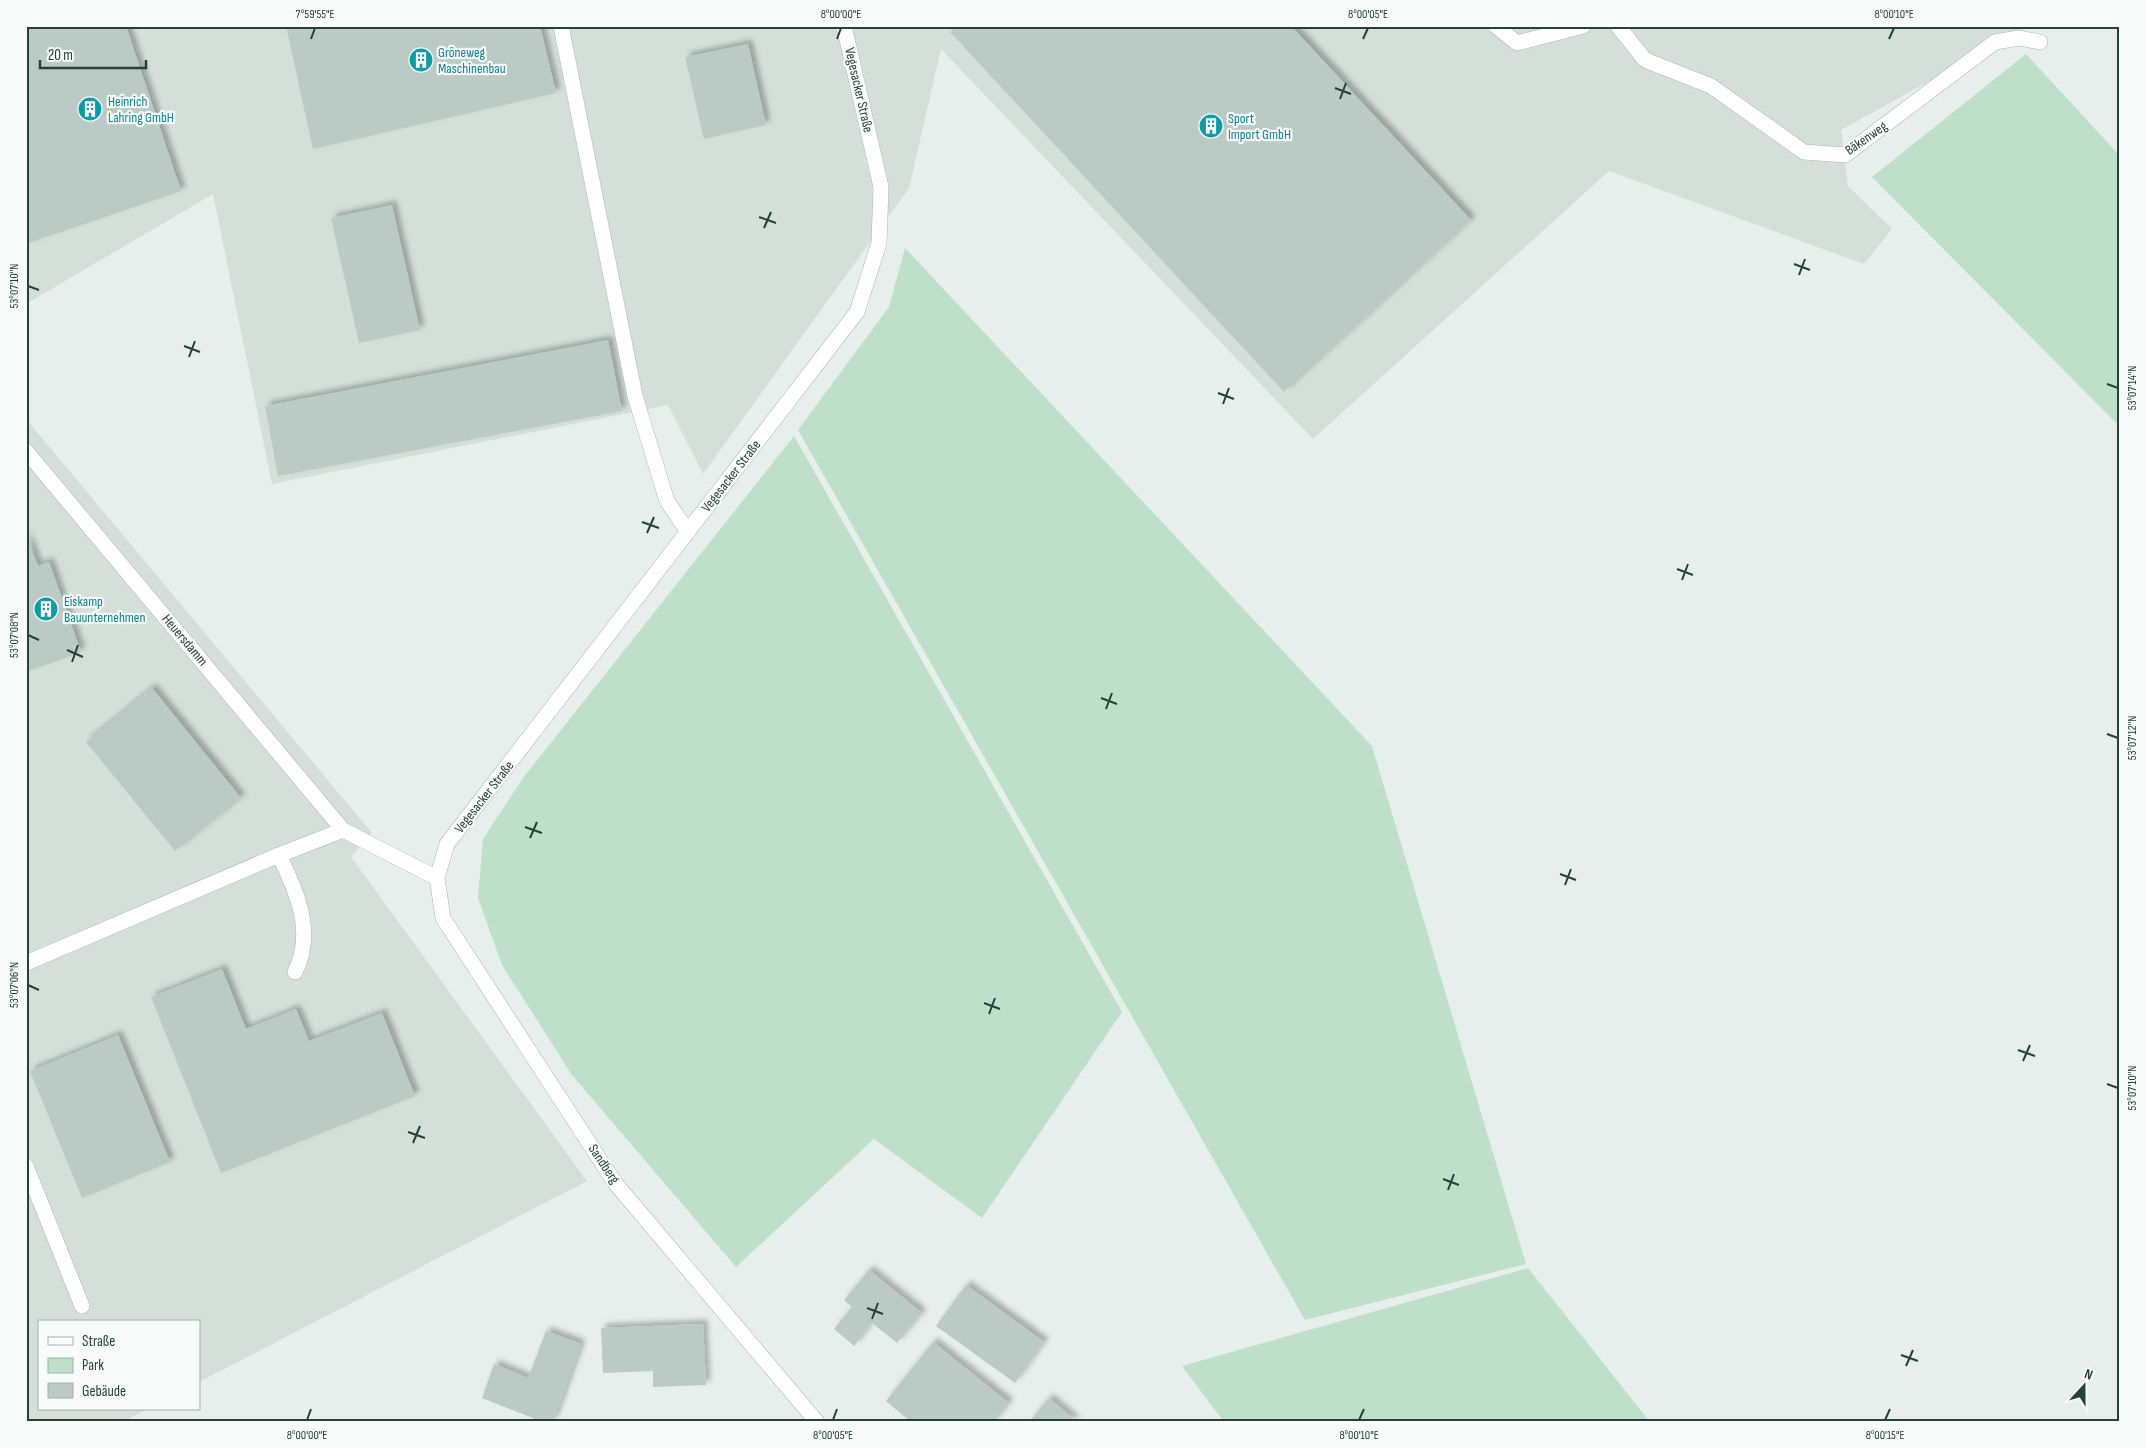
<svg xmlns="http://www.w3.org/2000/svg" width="2146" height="1448" viewBox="0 0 2146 1448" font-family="'Sofia Sans Condensed',sans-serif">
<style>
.built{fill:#d4dfda}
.green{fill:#bfe0c8}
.building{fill:#bbcac4;filter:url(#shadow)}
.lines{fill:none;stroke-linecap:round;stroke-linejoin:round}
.minor-casing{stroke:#a8b8b2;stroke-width:16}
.minor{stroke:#fff;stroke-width:15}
.ticks{fill:none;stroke:#24423a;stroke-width:2}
.labels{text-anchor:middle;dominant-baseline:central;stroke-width:4.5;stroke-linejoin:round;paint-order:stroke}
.culture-label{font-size:14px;fill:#0d838f;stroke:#f7fbf9;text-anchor:start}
.street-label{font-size:14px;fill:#24423a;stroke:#f7fbf9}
.neatline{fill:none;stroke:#24423a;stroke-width:2}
.ticks-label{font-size:12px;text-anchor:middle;fill:#24423a}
</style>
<defs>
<filter id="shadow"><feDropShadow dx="4.5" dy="-4.5" stdDeviation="2.5" flood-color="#0004"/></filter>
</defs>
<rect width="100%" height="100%" fill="#e6efeb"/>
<path class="built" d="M26,26h2003l-188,104 7,56 44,43 -28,35 -255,-93 -296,268 -372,-390 -32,139 -206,286 -35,-69 -396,79 -59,-290 -187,110z
M26,419l346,414 -21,24 236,324 -388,201v-60h-160v87h108l-24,13h-97z"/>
<path class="green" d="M2026,54l94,102v265l-3,3 -245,-247z
M905,248l467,498 154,518 -221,56 -507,-890 91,-123z
M794,436l328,576 -140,206 -108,-79 -138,128 -164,-192 -70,-110 -24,-67 5,-59 40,-61z
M1528,1268l122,154h-426l-42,-56z"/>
<path class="building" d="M26,26h100l55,165 -155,53z
M286,26h254l16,67 -243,56z
M957,26h334l180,194 -187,172 -334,-360z
M748,44l18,81 -62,14 -19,-82z
M392,205l28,125 -61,13 -28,-125z
M608,340l14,71 -344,65 -13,-70z
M26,535l12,31 11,-4 32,90 -55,20z
M152,688l89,110 -66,53 -89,-109z
M222,969l24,60 50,-20 13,32 73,-28 33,83 -194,77 -70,-176z
M118,1035l52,127 -88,36 -52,-127z
M869,1270l53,43 -25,30 -25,-20 -18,23 -20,-17 18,-22 -8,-7z
M966,1285l78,57 -29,41 -79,-57z
M703,1324l3,61 -53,2v-16l-50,2 -2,-45z
M546,1331l35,13 -28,78h-10l-61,-24 12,-34 34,14z
M933,1342l76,61 -15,19h-83l-25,-21z
M1049,1398l28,24h-48z"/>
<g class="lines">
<defs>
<path id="minor" d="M561,26l74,370 32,105 21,31
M1496,26l21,17 66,-17
M1618,26l27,34 66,26 93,66 41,3 150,-113 24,-4 21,4
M26,451l317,379 94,48
M279,855c18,37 36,77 16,117
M26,963l253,-108 64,-25
M26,1166l56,140
M817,1422l-202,-239 -172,-265 -6,-40 10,-34 410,-532 22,-69 2,-56 -37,-161"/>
</defs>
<use href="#minor" class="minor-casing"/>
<use href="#minor" class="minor"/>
</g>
<path class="ticks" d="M311,39l4,-11M837,39l4,-11M1363,39l5,-11M1889,39l5,-11M1335,88l16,6M1340,99l6,-16M759,217l17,6M764,228l7,-16M1794,264l16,6M1799,275l6,-16M28,286l11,4M184,346l16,6M189,357l6,-16M2107,384l11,4M1218,393l16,6M1223,404l6,-16M642,522l17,6M647,533l7,-16M1677,569l16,6M1682,580l6,-16M28,635l11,5M67,650l16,7M72,662l6,-17M1101,698l16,6M1106,709l6,-16M2107,734l11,4M525,827l17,6M530,838l7,-16M1560,874l16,6M1565,885l6,-16M28,985l11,5M984,1003l16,6M989,1014l6,-16M2018,1050l17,6M2023,1061l7,-16M2107,1084l11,4M408,1132l17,6M413,1143l7,-17M1443,1179l16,6M1448,1190l6,-16M867,1308l16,6M872,1319l6,-16M1901,1355l17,6M1906,1366l7,-16M307,1420l4,-11M833,1420l4,-11M1359,1420l5,-11M1885,1420l5,-11"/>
<defs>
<symbol id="building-disc" viewBox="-11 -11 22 22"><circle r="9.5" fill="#0f9aa8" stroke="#f7fbf9"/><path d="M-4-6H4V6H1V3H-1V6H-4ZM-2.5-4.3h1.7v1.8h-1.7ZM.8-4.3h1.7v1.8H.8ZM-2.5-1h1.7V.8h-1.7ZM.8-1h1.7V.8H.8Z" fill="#fff"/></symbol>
</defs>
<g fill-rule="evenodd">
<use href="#building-disc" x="407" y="46" width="28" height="28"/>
<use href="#building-disc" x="76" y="95" width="28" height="28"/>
<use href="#building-disc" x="1197" y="112" width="28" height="28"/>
<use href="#building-disc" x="32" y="595" width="28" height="28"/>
</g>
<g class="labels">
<g class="culture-label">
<text x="438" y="52">Gröneweg<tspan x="438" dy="16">Maschinenbau</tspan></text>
<text x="108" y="101">Heinrich<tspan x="108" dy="16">Lahring GmbH</tspan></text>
<text x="1228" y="118">Sport<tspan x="1228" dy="16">Import GmbH</tspan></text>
<text x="64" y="601">Eiskamp<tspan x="64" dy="16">Bauunternehmen</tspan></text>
</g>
<g class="street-label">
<text transform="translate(859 90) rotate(77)">Vegesacker Straße</text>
<text transform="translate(1866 138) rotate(-35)">Bäkenweg</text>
<text transform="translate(731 476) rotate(-52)">Vegesacker Straße</text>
<text transform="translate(185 640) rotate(50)">Heuersdamm</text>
<text transform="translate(484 797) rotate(-52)">Vegesacker Straße</text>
<text transform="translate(604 1164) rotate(56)">Sandberg</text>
</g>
</g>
<rect width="2146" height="1448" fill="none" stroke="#f7fbf9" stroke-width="55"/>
<rect x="38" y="1320" width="162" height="90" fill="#f7fbf9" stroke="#a3b1ad"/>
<rect x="48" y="1337" width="25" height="8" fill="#ffffff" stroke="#a3b1ad"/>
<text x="82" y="1346" font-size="15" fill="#24423a">Straße</text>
<rect x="48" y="1358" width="25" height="15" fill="#bfe0c8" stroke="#a3b1ad"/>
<text x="82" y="1370" font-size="15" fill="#24423a">Park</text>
<rect x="48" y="1383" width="25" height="15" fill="#bbcac4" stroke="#a3b1ad"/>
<text x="82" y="1396" font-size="15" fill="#24423a">Gebäude</text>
<g transform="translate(2084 1386) rotate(21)" stroke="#f7fbf9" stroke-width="4" paint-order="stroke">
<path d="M0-4L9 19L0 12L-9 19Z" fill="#24423a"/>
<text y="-8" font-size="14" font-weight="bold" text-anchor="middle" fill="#24423a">N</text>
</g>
<path d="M40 60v8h106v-8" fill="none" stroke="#24423a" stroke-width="2.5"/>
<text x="48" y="60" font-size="15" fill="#24423a" stroke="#f7fbf9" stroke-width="4" paint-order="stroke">20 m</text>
<rect x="28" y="28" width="2090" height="1392" class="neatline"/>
<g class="ticks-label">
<text x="315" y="18">7°59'55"E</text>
<text x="841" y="18">8°00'00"E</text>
<text x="1368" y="18">8°00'05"E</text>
<text x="1894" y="18">8°00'10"E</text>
<text transform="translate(14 286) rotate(-90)" y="4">53°07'10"N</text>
<text transform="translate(2132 388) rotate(-90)" y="4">53°07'14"N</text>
<text transform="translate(14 635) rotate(-90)" y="4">53°07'08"N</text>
<text transform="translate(2132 738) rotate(-90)" y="4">53°07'12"N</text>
<text transform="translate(14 985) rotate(-90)" y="4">53°07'06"N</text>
<text transform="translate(2132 1088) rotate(-90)" y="4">53°07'10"N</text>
<text x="307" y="1439">8°00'00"E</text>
<text x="833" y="1439">8°00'05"E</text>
<text x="1359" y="1439">8°00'10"E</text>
<text x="1885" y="1439">8°00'15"E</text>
</g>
</svg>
